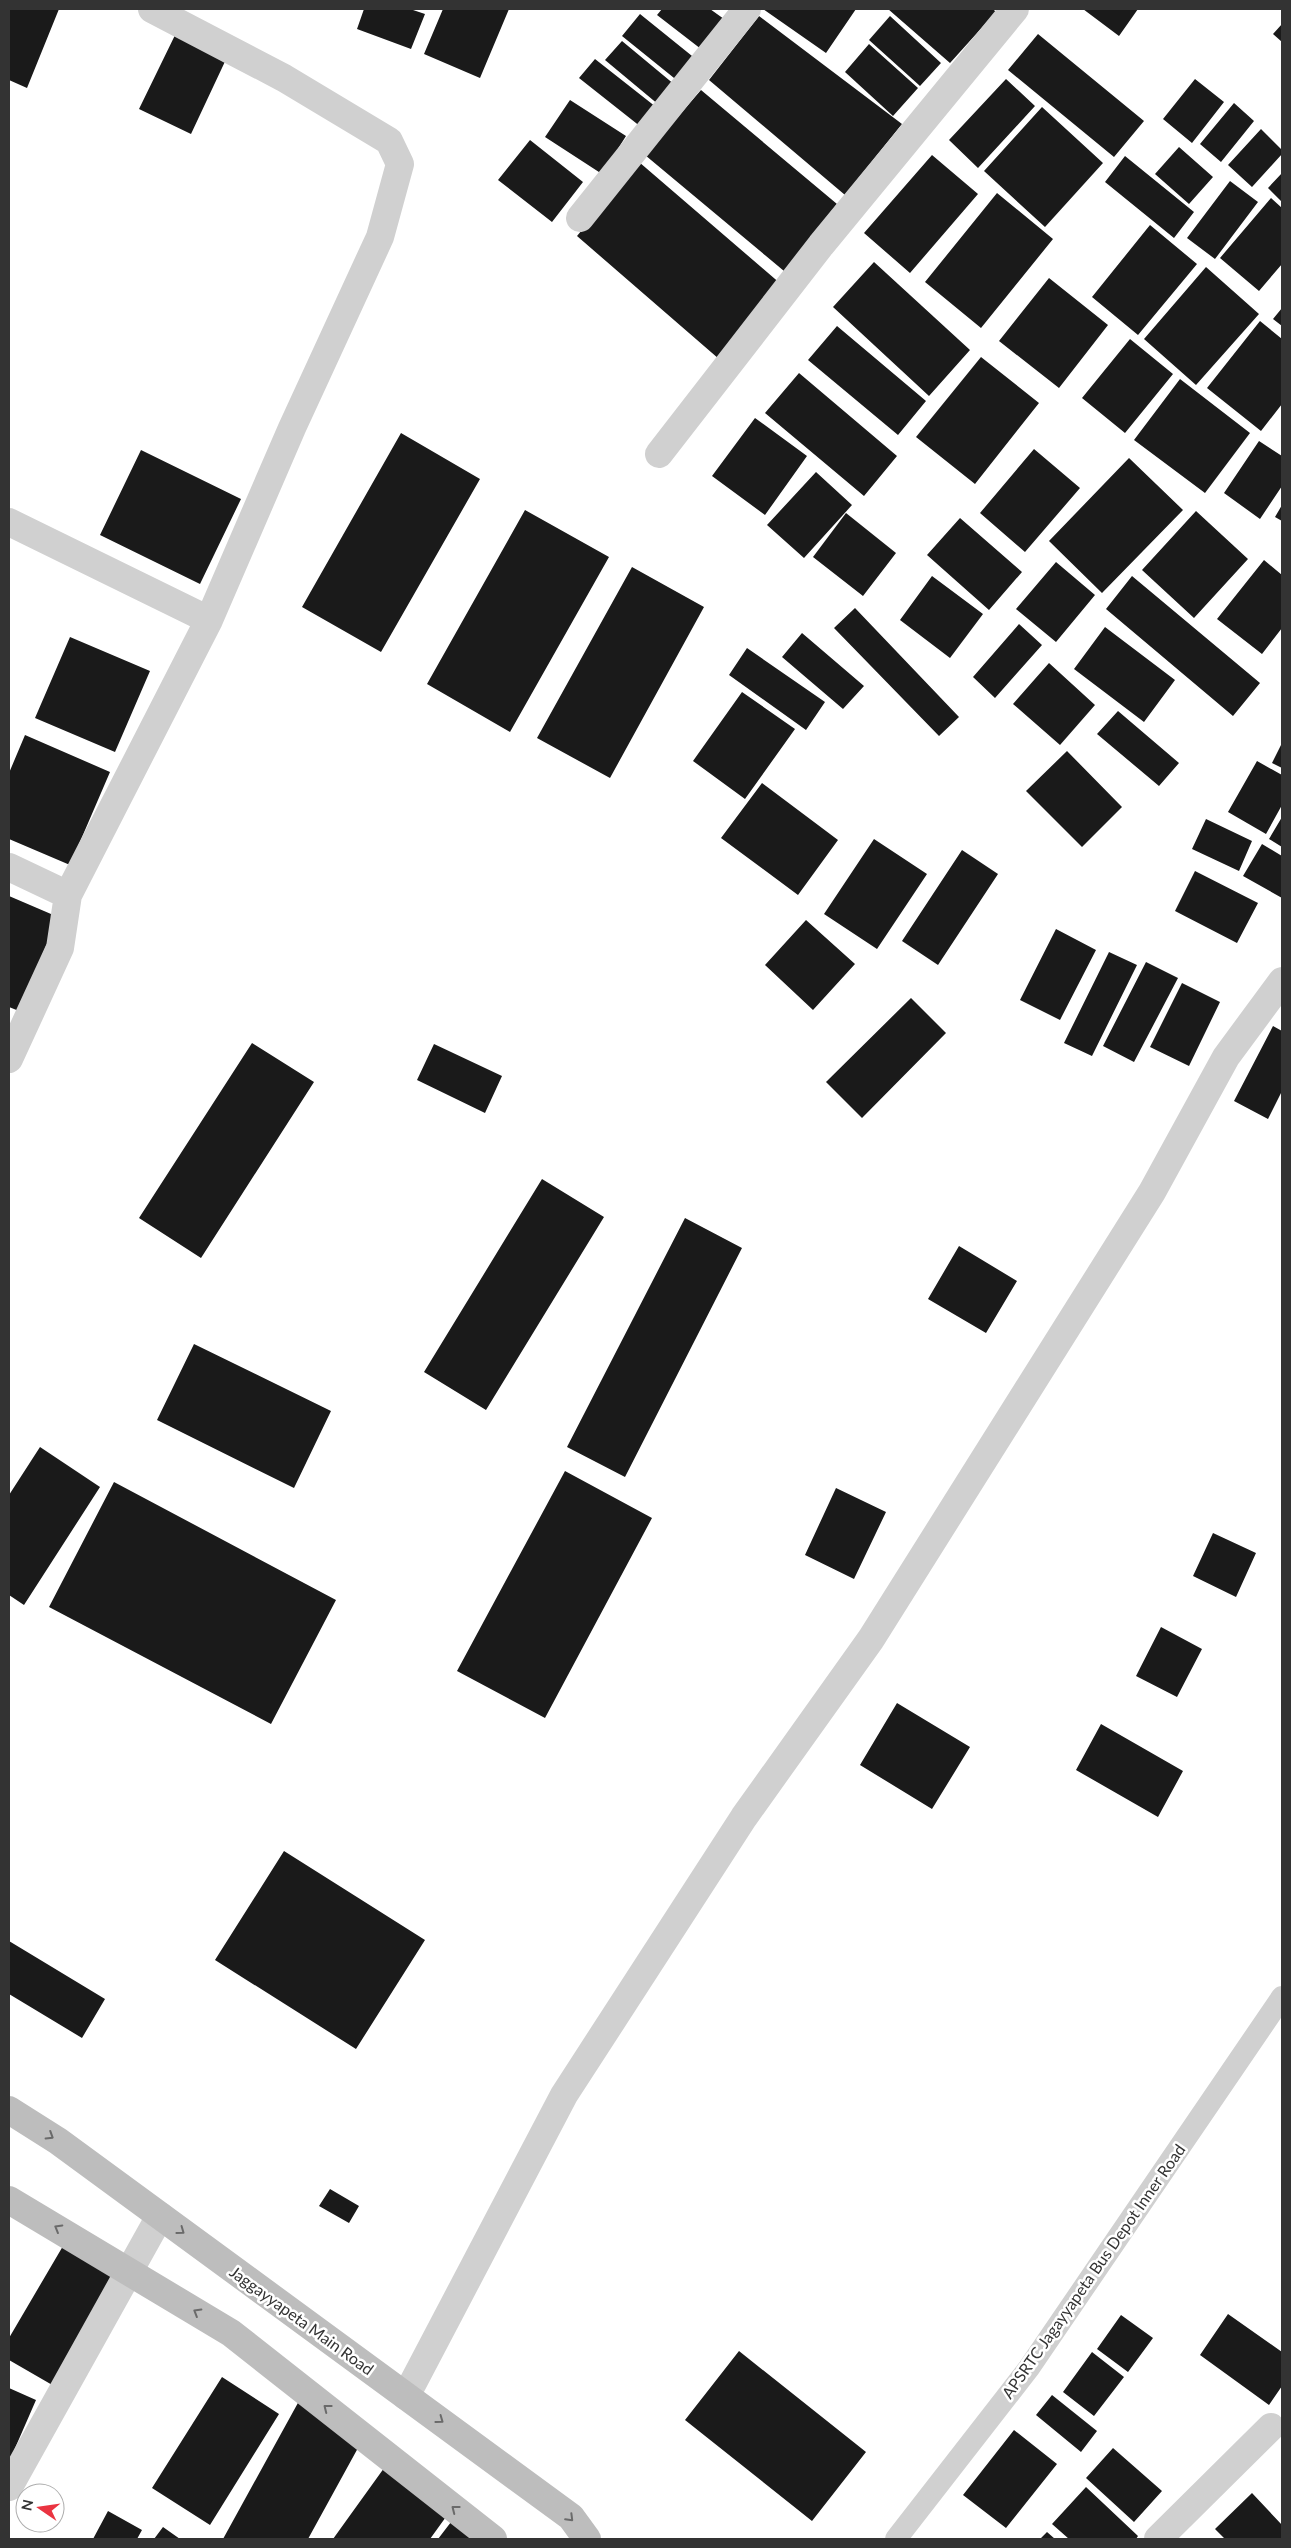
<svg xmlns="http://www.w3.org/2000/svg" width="1291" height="2548" viewBox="0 0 1291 2548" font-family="Lato,sans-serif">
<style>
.building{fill:#1a1a1a}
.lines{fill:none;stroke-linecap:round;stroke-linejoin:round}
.lane{stroke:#d0d0d0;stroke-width:22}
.street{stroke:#d0d0d0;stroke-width:28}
.secondary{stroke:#bdbdbd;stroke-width:28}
.oneway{stroke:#6a6a6a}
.labels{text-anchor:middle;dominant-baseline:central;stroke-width:5;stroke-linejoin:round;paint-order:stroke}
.street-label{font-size:16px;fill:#333;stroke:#fff}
</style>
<rect width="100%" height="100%" fill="#fff"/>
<path class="building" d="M9,9h50l-32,79 -18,-8z
M364,9h46l15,5 -14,35 -54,-20z
M443,9h66l-29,69 -56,-24z
M662,9h48l14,10 -23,30 -44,-34z
M763,9h93l-30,44z
M888,9h105l3,3 -46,51z
M1083,9h55l-19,27z
M640,14l57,46 -18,22 -57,-46z
M759,16l143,108 -57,71 -136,-115z
M890,16l51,47 -21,23 -51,-46z
M1282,24v18l-9,-8z
M178,29l51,24 -38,81 -52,-25z
M1038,34l106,87 -30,36 -106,-87z
M622,41l53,44 -16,20 -54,-45z
M869,44l49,44 -25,28 -48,-44z
M595,59l61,48 -15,20 -62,-49z
M1006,79l29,27 -57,62 -29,-28z
M1195,79l29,23 -32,41 -29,-24z
M701,90l136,114 -53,67 -139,-116z
M570,100l56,36 -24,38 -57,-37z
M1234,103l20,18 -33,41 -21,-18z
M1042,107l61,56 -58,64 -61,-56z
M1261,129l21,21v4l-30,33 -24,-22z
M530,140l53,42 -31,40 -54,-42z
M1179,147l34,30 -24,27 -34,-30z
M932,155l46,39 -68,79 -46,-40z
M1125,156l69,56 -20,26 -69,-56z
M639,162l143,123 -63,74 -142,-123z
M1282,173v29l-14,-14z
M1230,181l28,21 -43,57 -28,-21z
M997,193l56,46 -72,89 -56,-46z
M1271,198l11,10v56l-23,27 -39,-33z
M1150,225l47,39 -59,71 -46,-38z
M874,262l96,88 -41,46 -96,-89z
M1206,267l53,47 -63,71 -52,-46z
M1049,278l59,47 -49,63 -60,-47z
M1282,308v18l-9,-7z
M1260,321l22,18v65l-21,27 -54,-43z
M837,326l89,75 -28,34 -90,-75z
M1130,339l43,35 -48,59 -43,-35z
M981,357l58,46 -64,81 -59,-47z
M799,373l98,83 -33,40 -99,-83z
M1180,379l70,54 -45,60 -71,-53z
M755,418l52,38 -42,59 -53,-39z
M401,433l79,46 -99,173 -79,-45z
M1259,441l23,15v30l-22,33 -36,-26z
M1034,449l46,39 -55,64 -45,-39z
M141,450l100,49 -41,85 -100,-49z
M1129,458l54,52 -81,83 -53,-52z
M816,472l36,33 -48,53 -37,-33z
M1282,505v16l-7,-4z
M525,510l84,47 -99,175 -83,-48z
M1196,511l52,48 -54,59 -52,-48z
M846,513l50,40 -33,43 -50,-39z
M960,518l62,54 -33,38 -62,-55z
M1264,560l18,15v53l-20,26 -45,-35z
M1056,562l39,33 -39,47 -40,-33z
M632,567l72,40 -94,171 -73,-40z
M932,576l51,38 -33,44 -50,-38z
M1132,576l128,107 -27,33 -127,-107z
M855,608l104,109 -20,19 -105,-108z
M1019,624l23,21 -47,53 -22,-21z
M1105,627l70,53 -31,42 -70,-53z
M802,633l62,53 -21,23 -61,-52z
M70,637l80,34 -35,81 -80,-34z
M747,648l78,54 -19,28 -77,-55z
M1049,663l46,42 -35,40 -47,-41z
M742,692l53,37 -50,70 -52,-38z
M1118,711l61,52 -20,23 -62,-52z
M25,735l85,37 -40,93 -61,-26v-66z
M1282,743v25l-10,-5z
M1067,751l55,56 -40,40 -56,-56z
M1257,761l25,14v30l-16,29 -38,-22z
M762,783l76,57 -40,55 -77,-57z
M1282,817v30l-13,-8z
M1206,819l46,22 -13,30 -47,-22z
M874,839l53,35 -50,75 -53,-35z
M1262,844l20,12v42l-39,-22z
M962,850l36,24 -60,91 -36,-24z
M1195,871l63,32 -21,40 -62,-32z
M9,896l49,21 -39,94 -10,-4z
M806,920l49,44 -42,46 -48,-45z
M1056,929l40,21 -36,70 -40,-20z
M1109,952l28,13 -45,91 -28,-13z
M1146,962l32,16 -44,84 -31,-16z
M1182,983l38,19 -31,64 -39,-19z
M911,998l35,35 -84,85 -36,-36z
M1273,1026l9,5v60l-14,28 -34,-18z
M252,1043l62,39 -113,176 -62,-40z
M434,1044l68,32 -17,37 -68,-33z
M542,1179l62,38 -118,193 -62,-38z
M685,1218l57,30 -117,229 -58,-30z
M959,1246l58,35 -31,52 -58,-34z
M194,1344l137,67 -37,77 -137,-68z
M40,1447l60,40 -76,118 -15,-10v-100z
M565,1471l87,47 -107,200 -88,-47z
M114,1482l222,118 -65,124 -222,-117z
M836,1488l50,24 -32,67 -49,-24z
M1213,1533l43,20 -20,44 -43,-21z
M1161,1627l41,22 -25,48 -41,-21z
M897,1703l73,44 -38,62 -72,-44z
M1101,1724l82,47 -25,46 -82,-47z
M284,1851l141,89 -69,109 -141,-89z
M9,1941l96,58 -23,39 -73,-44z
M330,2189l29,17 -10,17 -30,-17z
M63,2246l55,32 -64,108 -45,-26v-22z
M1228,2314l54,38v34l-13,19 -69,-50z
M1121,2315l32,23 -25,34 -31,-23z
M739,2351l127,101 -54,69 -127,-101z
M1092,2352l32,25 -30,39 -31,-24z
M222,2377l57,37 -69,111 -58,-37z
M9,2388l27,12 -27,62z
M1052,2395l45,36 -16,21 -45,-37z
M299,2401l65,36 -56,102h-85z
M1014,2430l43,34 -51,64 -43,-33z
M1113,2448l49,43 -28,31 -48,-44z
M392,2457l64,46 -26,36h-97z
M1086,2487l52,49 -2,3h-67l-17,-15z
M1252,2493l30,32v14h-57l-10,-10z
M461,2509l41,30h-64z
M108,2511l34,19 -5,9h-44z
M163,2527l17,12h-26z
M1047,2532l8,7h-15z"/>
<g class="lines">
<path class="lane" d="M896,2539l133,-171 253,-371"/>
<path class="street" d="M580,218l167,-209
M659,454l162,-209 194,-236
M9,522l200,98
M9,867l59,28
M9,1059l51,-111 8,-53 141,-275 83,-192 88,-191 20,-73 -11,-23 -105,-63 -132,-69
M406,2396l158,-301 180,-278 127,-178 281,-447 74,-135 56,-76
M9,2487l151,-271
M1158,2539l113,-112"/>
<path class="secondary" d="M9,2110l49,31 513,376 16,22
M9,2200l222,133 262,206"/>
</g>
<defs><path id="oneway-chevron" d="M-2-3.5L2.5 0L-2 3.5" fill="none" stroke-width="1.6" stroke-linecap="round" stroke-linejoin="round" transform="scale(1.25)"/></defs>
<g class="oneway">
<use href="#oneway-chevron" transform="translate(50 2136) rotate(32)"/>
<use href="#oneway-chevron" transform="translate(58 2228) rotate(-150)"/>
<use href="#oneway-chevron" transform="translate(181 2231) rotate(36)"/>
<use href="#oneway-chevron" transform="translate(197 2312) rotate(-149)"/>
<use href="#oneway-chevron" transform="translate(327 2408) rotate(-142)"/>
<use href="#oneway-chevron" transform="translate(440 2420) rotate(36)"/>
<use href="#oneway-chevron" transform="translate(455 2509) rotate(-142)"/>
<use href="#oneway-chevron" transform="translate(570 2518) rotate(45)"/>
</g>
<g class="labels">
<g class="street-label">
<text transform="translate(1093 2271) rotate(-55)">APSRTC Jagayyapeta Bus Depot Inner Road</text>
<text transform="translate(302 2320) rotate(36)">Jaggayyapeta Main Road</text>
</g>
</g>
<rect width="1291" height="2548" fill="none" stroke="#333333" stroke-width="20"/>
<g transform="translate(40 2508) rotate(283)"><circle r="24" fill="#ffffff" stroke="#adadad"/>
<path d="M0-4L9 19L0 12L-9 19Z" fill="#ea3441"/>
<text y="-8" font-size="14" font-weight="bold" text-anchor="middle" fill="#333333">N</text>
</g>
</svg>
